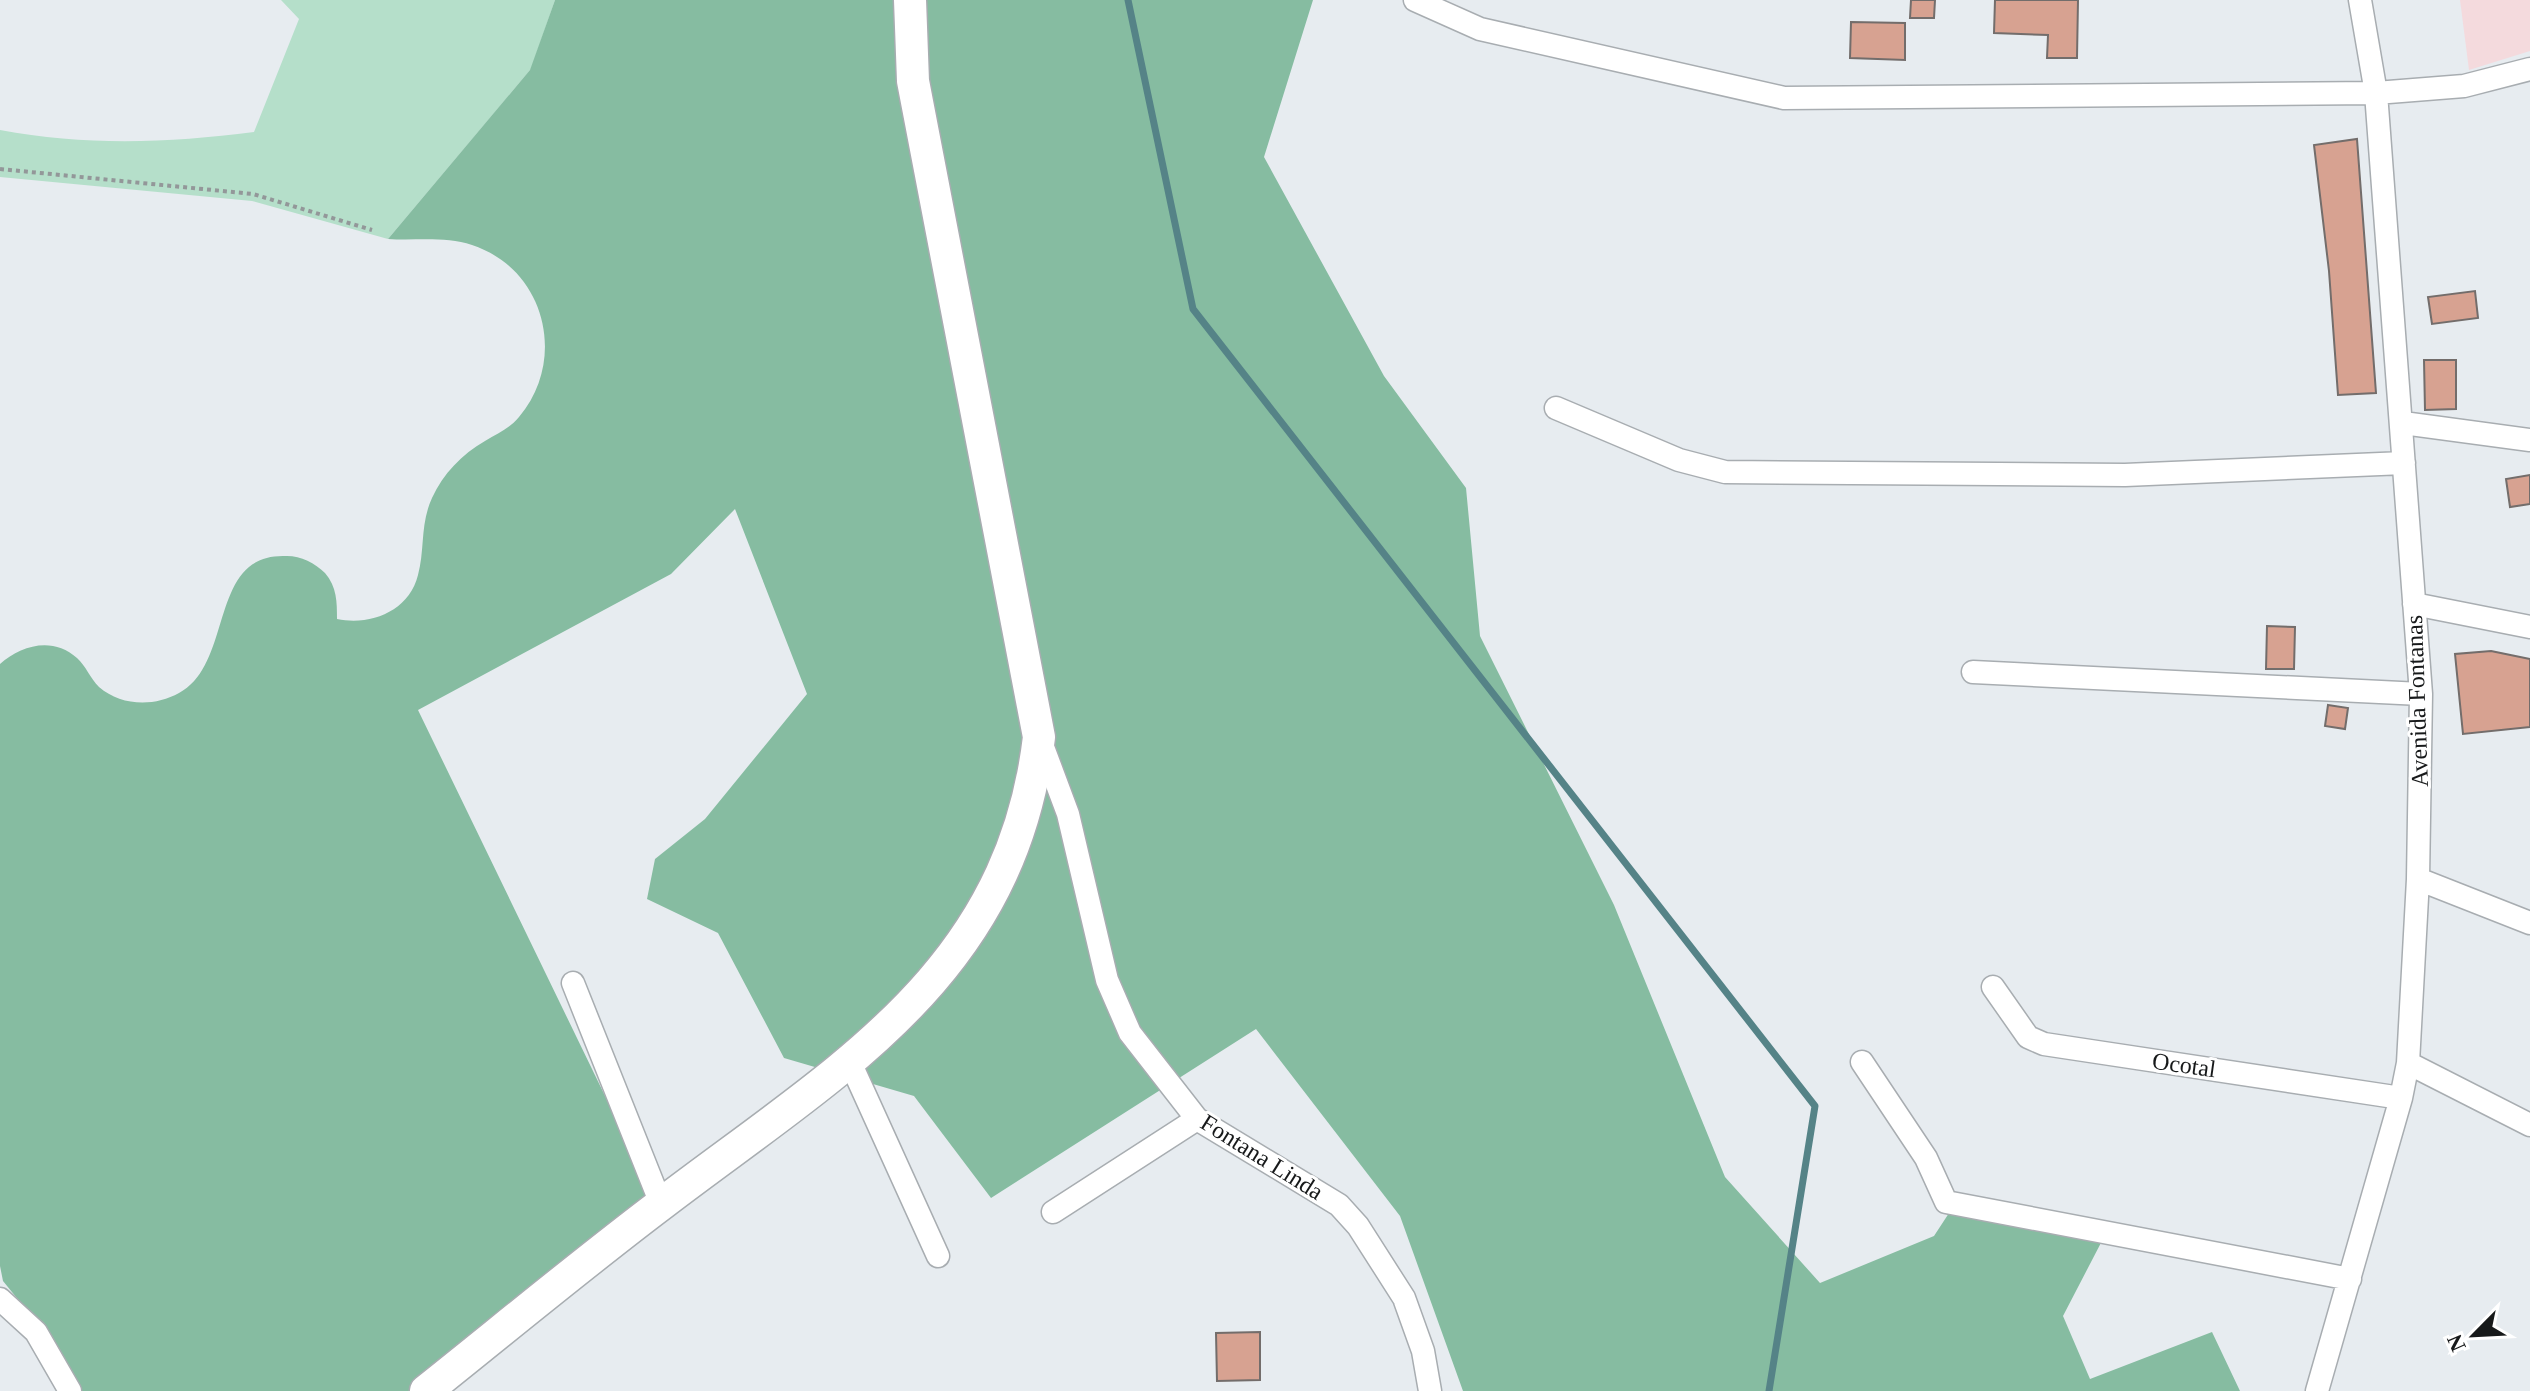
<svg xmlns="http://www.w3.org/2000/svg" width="2530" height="1391" viewBox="0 0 2530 1391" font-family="Georgia,serif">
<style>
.industrial{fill:#f4dadd}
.green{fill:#b5dfca}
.forest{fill:#86bca1}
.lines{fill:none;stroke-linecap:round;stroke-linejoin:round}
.stream{stroke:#558387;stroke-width:7}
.building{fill:#d7a291;stroke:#736d6b;stroke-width:2}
.street-casing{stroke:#a8adb1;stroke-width:25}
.secondary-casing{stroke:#a8adb1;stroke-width:35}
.path{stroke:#939799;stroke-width:4;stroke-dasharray:4 4;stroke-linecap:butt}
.street{stroke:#fff;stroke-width:22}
.secondary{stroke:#fff;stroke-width:32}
.labels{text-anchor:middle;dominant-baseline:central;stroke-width:6;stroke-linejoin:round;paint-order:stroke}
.street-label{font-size:24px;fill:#17191a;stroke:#fff}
</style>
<rect width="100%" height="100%" fill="#e7ecf0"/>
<path class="industrial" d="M2460,0h70v51l-61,19z"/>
<path class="green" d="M281,0h274l-24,69 -143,170 -136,-38 -252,-24v-47c85,16 169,13 254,2l45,-113z"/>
<path class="forest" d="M555,0h758l-49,157 120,219 82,112 14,148 134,269 111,272 95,106 114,-47 17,-26 153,27 -41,79 27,63 122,-47 28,59h-777l-63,-175 -144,-187 -265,169 -77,-102 -130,-38 -66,-125 -71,-34 8,-40 50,-40 102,-125 -72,-185 -64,65 -253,136 237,489 -239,192h-338l-36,-62 -39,-48 -3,-15v-602c21,-19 53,-28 77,-6 9,8 13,20 22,29 22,19 55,20 80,6 56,-30 28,-141 108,-137 14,0 28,7 38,17 12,14 12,29 12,46 34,7 72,-8 81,-44 7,-26 2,-51 14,-77 11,-24 30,-44 53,-57 13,-8 24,-12 34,-24 49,-58 26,-148 -47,-172 -27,-9 -57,-4 -84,-6l142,-169z"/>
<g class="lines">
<path class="stream" d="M1128,0l65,309 622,797 -46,285"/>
</g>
<path class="building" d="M1911,0h24l-1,18h-24z
M1995,0h83l-1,58h-30l1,-23 -54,-2z
M1851,22l54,1v37l-55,-2z
M2357,139l19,254 -38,2 -9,-124 -15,-126z
M2475,291l3,27 -46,6 -4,-27z
M2424,360h32v49l-31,1z
M2530,475v29l-20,3 -4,-28z
M2267,626l28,1 -1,42h-28z
M2491,651l39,8v68l-67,7 -8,-80z
M2328,705l20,3 -3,21 -20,-3z
M1260,1332v48l-43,1 -1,-48z"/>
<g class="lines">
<defs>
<path id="street" d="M1415,0l65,29 304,69 592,-5 88,-7 66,-17
M1556,408l123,52 46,12 400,3 279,-12
M2403,423l127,17
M2414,604l116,23
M1973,672l448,22
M1040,739l28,75 39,166 23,53 67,86 142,86 19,21 46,72 19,53 7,40
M2418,879l112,44
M573,983l88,221
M1993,987l35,50 16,7 357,54
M850,1062l88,194
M1862,1062l64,96 20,44 404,77
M2408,1063l122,62
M1053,1212l144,-93
M0,1299l36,33 34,59
M2317,1391l84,-293 7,-35 10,-184 3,-185 -45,-601 -16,-93"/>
<path id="secondary" d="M426,1391c79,-63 157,-128 238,-189 173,-132 347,-228 375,-465l-126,-656 -3,-81"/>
</defs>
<use href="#street" class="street-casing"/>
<use href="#secondary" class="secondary-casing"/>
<path class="path" d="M0,169l253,25 119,36"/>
<use href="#street" class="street"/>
<use href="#secondary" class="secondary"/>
</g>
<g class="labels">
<g class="street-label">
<text transform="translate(2417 701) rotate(-92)">Avenida Fontanas</text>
<text transform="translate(2184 1065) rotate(8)">Ocotal</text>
<text transform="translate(1262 1157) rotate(32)">Fontana Linda</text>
</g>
</g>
<g transform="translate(2474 1335) rotate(246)" stroke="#ffffff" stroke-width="6" paint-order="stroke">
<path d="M0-6L14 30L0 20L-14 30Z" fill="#17191a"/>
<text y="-12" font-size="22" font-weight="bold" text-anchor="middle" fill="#17191a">N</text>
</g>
</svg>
